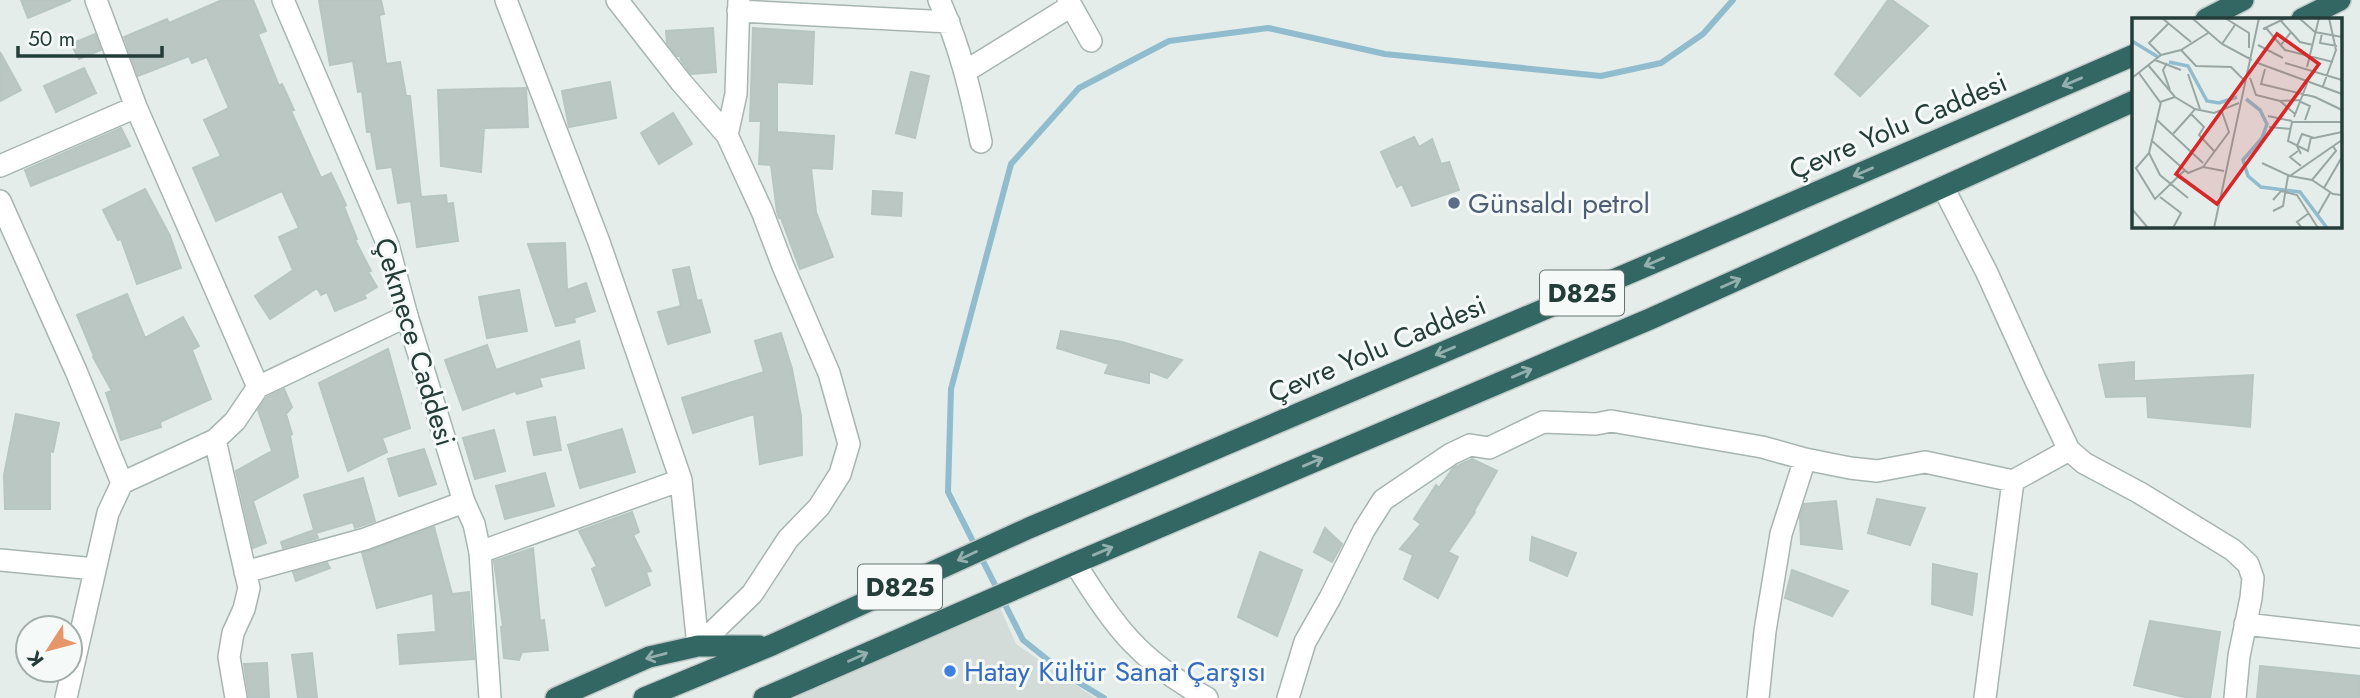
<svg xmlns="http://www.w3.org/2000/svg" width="2360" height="698" viewBox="0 0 2360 698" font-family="Jost,sans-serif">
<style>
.built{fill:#d3dcd9}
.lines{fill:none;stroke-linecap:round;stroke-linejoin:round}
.stream{stroke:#91bccd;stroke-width:6}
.building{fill:#bac7c3;stroke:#b7c6c2;stroke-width:2}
.street-casing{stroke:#a7b5b1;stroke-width:24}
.secondary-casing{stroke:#a4b7b3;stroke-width:24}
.highway-casing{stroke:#c2c9c8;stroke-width:24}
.street{stroke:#fff;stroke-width:21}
.secondary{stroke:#fff;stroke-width:21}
.highway{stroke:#336763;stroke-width:21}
.oneway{stroke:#94b0ae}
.service-dot{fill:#5c6f8a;stroke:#f5f9f8;stroke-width:2.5}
.shop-dot{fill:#3f7fe0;stroke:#f5f9f8;stroke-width:2.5}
.labels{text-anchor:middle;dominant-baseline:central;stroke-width:6;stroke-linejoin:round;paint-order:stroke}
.shield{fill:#f5f9f8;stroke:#637572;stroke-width:2}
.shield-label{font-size:26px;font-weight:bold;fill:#253d39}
.street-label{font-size:28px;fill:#253d39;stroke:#f5f9f8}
.service-label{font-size:28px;fill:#4e5e75;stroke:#f5f9f8;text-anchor:start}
.shop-label{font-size:28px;fill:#366cbe;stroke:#f5f9f8;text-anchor:start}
.inset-river{fill:none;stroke:#91bccd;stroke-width:3.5}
.inset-road{fill:none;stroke:#98a7a3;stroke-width:2}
.view{fill:#d62828;fill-opacity:0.15;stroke:#d62828;stroke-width:3.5}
.inset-edge{fill:none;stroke:#253d39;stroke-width:3.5}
</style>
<rect width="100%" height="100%" fill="#e4edea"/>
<path class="built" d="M998,603l18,41 79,54h-309z"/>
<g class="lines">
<path class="stream" d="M1104,698l-36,-22 -45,-36 -75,-148 3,-103 60,-225 68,-76 90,-47 99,-13 117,26 216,22 60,-13 42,-29 30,-34"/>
</g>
<path class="building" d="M21,0h50l-43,18z
M222,0h31l13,31 -8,3 21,52 3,-2 12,26 -3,1 30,67 10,-5 15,32 -2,2 13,32 -2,1 16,31 -3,1 9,15 -13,8 2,3 -31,13 -8,-19 -6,3 -4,-7 -47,31 -15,-23 38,-26 -14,-33 20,-9 -17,-37 -66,30 -23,-53 28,-12 -17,-36 25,-12 -22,-51 -15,6 -3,-7 -51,20 -14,-39 43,-18 2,4z
M319,0h62l3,14 -5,1 7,49 14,-2 6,34h4l11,101 25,-2 1,9 6,-1 5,38 -41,6 -6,-46 -13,2 -6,-36 -15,2 -6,-37h-4l-5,-41 -4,1 -5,-31 -23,4z
M1888,0h4l36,26 -68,70 -25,-22z
M713,28l3,44 -25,2 -10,-14 -1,-4h-3l-10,-13 -1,-12z
M753,28l61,4 -2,52 -35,-2v50l57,4 -2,33 -21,-1 5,44 17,45 -33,12 -19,-51h-2l-2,-6 -6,-47 -12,-1 2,-43h-11z
M95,34l6,16 -22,9 -8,-15z
M0,52l21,38 -21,11z
M84,68l12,25 -40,19 -12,-26z
M911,72l18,4 -14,62 -19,-5z
M610,82l6,36 -47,9 -7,-36z
M526,88l2,39 -44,1 -3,44 -40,-6 -3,-76z
M673,113l19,31 -33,20 -18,-31z
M121,128l9,18 -99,40 -6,-16z
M1414,137l5,10 13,-8 9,25 8,-2 10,28 -47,16 -10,-22 -5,3 -16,-35z
M145,189l25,47 11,32 -44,16 -16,-45 -3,1 -15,-30z
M873,191l29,2 -1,23 -29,-2z
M565,243l2,47 19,-7 9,28 -21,7 1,4 -19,4 -28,-82z
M689,267l8,34 4,-1 9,32 -42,12 -10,-32 23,-6 -8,-36z
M519,290l8,41 -40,7 -8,-41z
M127,294l18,44 38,-21 16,29 -7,4 19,49 -51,23 1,5 -40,13 -15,-47 6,-2 -19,-34 1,-1 -17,-41z
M1061,331l61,11 60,18 -15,18 -18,-7v12l-44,-10 4,-9 -52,-16z
M781,333l11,36 9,47 1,39 -42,9 -6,-50 -61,19 -11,-35 82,-26 -9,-31z
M579,341l5,27 -45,10 3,8 -25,8 -2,-3 -52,19 -18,-50 42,-15 9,25z
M388,349l22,79 -28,10 5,14 -39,19 -29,-88z
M2134,362v19l119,-6 -3,52 -102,-10 -1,-21 -41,1 -7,-32z
M284,389l8,18 -6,7 6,20 -2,2 8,41 -45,24 13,42 -13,5 -17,-77 36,-20 -14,-41 9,-13z
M16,414l43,9 -6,29 -3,-1v58h-45l-1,-34z
M555,417l6,33 -27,5 -7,-33z
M622,429l13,43 -55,16 -12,-43z
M494,430l11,41 -30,8 -12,-41z
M424,449l12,35 -37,12 -11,-37z
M1472,459l25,12 -23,40 1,1 -27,40 10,5 -20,41 -34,-19 9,-24 -13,-6 21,-25 -7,-5 22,-34 3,3 14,-20z
M545,473l9,33 -49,13 -9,-33z
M363,478l12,43 -20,7 -2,-6 -37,11 2,5 -35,10 -2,-6 33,-12 -10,-35z
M1877,499l48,9 -15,37 -42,-12z
M1836,501l6,48 -41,-5 -1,-27 4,-13z
M632,512l7,20 -6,3 18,36 -5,1 4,13 -44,21 -14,-37 5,-3 -18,-35z
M434,527l18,67 17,-2 5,67 -74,5 -2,-29 38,-3 -3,-39 -56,15 -15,-55z
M1325,528l17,16 -10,18 -18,-10z
M1532,537l44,16 -9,23 -37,-16z
M533,548l7,73 4,-1 4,30 -26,2 -3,8 -15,-2 -3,-31h2l-9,-66z
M1260,552l42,18 -25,66 -39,-19z
M327,563l3,5 -34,13 -3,-9z
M1933,564l44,10 -5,41 -40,-11z
M1792,570l56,21 -16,25 -47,-18z
M2150,621l70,11 -10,66h-22l-54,-13z
M312,653l5,45h-19l-6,-43z
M267,663l2,35h-20l-5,-34z
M2260,666l100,10v22h-103z"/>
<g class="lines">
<defs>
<path id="street" d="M96,0l40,107 122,280
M617,0l64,82 46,53
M939,0c21,46 32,93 42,142
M1068,0l23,41
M738,11l211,11
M966,71l105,-65
M0,166l136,-59
M1943,187l44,86 48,106 34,71 15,13 56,30 93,57 15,14 5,14 -2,20 -12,58 -4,42
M0,201l76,170 46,112 -14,30 -42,185
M215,440l34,148 -5,21 -11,24 -4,24 7,41
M681,480l17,166
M122,483l93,-43 20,-19 23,-34 149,-71
M480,552l201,-72 -82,-238 -93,-242
M0,560l95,9
M1075,563c39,64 65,98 132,135
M245,572l120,-33 99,-37
M2245,624l115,13
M698,646l54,-52 36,-55 31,-32 21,-33 9,-30 -20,-71 -46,-107 -21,-55 -35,-76 9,-41 3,-94
M1288,698l17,-56 25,-44 34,-68 19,-30 68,-46 19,-9 19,3 54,-26 53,2 15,-3 151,26 43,12 45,9 27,3 48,-9 88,19 56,-31
M1758,698l7,-67 16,-97 24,-75
M1985,698l28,-217"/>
<path id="secondary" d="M283,0l105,245 19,71 57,186 10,22 6,28 10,146"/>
<path id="highway" d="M2206,19l37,-19
M2302,19l38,-19
M556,698l93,-41 49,-11h61
M644,698l128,-53 257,-117 610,-259 495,-214
M764,698l311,-135 575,-244 484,-218"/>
</defs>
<use href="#street" class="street-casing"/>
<use href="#secondary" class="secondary-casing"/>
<use href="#highway" class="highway-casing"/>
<use href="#street" class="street"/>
<use href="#secondary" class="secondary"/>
<use href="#highway" class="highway"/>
</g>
<defs><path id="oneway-shaft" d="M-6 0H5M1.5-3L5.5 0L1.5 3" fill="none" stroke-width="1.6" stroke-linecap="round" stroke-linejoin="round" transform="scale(1.75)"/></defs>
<g class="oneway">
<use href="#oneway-shaft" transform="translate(2072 82) rotate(157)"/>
<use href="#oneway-shaft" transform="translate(1863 172) rotate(157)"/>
<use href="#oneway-shaft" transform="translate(1654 262) rotate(157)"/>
<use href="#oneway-shaft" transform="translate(1731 283) rotate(-24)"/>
<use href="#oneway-shaft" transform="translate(1445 351) rotate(157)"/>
<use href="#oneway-shaft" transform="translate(1522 373) rotate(-23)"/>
<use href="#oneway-shaft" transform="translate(1313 462) rotate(-23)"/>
<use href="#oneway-shaft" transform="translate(1103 551) rotate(-23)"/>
<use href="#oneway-shaft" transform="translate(967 556) rotate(155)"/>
<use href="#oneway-shaft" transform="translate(656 656) rotate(165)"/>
<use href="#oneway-shaft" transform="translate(858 657) rotate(-24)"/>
</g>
<circle class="service-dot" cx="1454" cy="203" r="7"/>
<circle class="shop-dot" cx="950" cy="671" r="7"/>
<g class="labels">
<g class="shield">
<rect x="1540" y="270.5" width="84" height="45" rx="5"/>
<rect x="858" y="564.5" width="84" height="45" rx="5"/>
</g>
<g class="shield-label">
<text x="1582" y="293">D825</text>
<text x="900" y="587">D825</text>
</g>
<g class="street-label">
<text transform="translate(1898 126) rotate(-23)">Çevre Yolu Caddesi</text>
<text transform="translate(415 342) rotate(73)">Çekmece Caddesi</text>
<text transform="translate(1377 349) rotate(-23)">Çevre Yolu Caddesi</text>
</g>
<g class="service-label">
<text x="1468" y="203">Günsaldı petrol</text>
</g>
<g class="shop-label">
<text x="964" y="671">Hatay Kültür Sanat Çarşısı</text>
</g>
</g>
<g transform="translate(2132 18)">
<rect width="210" height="210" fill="#e4edea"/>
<path class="inset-river" d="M0,23l26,16M37,44l19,4 19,35 12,2 18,-6M114,81l14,11 7,14 -5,14 -19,22 5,16 13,11 39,5 27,36"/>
<path class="inset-road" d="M30,0l29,24M60,0l30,26 30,16M93,0l24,15v15M167,0l16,14 27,5M134,10l19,22 48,12M131,11l23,-11M159,14l9,10 13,3M190,15l-2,10 17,3M90,26l13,-19M126,27l25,13M149,27l10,-13 -10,-11M49,32l15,16 35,1 13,13M29,37l-12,-12 19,-19M23,42l26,10M123,44l87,32M35,45l-4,7 7,20M153,45l57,17M16,47l27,32 20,12 19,4 25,-10M175,49l12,-49M133,51l-4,15 54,13 27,13M7,55l21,29 15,-5M56,56l12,35M0,60l29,-23 20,-5 27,-17M118,60l6,17 24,6 15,13M191,68l13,-36 -7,-32M148,83l21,-1M29,84l-12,51 11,22 28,23M169,84l9,4 -5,14M63,91l-4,5 13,13 -5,8 15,16M136,98l24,5M162,99l14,-36M25,102l46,43M137,109l22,2M40,117l19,-21M179,119l-3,14 -20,-10 4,-19h50M19,122l37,33 15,-6 21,4M210,122l-52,36 22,4 21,14 9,1M166,133l-8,6 11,9M17,135l-13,15 19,31 30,-29M169,136l-4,-8 5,-12 12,4 28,-6M130,145l28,13M71,149l26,-35 -8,-23M180,162l24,-29 -3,-5M192,170l18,-31M28,179l21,16 -8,15M141,182l8,-9 16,4 21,33M0,191l16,19M141,193l10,-5 5,-30M186,196l12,-21M82,210l45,-210M170,210l-5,-6 12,-9"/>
<path class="view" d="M145,16l42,30 -102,140 -41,-30z"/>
<rect width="210" height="210" class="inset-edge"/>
</g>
<g transform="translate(49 649) rotate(234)"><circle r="33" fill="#f5f9f8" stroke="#a2aeac" stroke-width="2"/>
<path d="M0-5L12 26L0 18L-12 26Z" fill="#e69769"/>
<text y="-10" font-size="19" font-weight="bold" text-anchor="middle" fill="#253d39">K</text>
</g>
<path d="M18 46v10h144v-10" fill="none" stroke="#253d39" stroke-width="3.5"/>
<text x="28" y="46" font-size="21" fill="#253d39" stroke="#f5f9f8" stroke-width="5" paint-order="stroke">50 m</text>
</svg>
